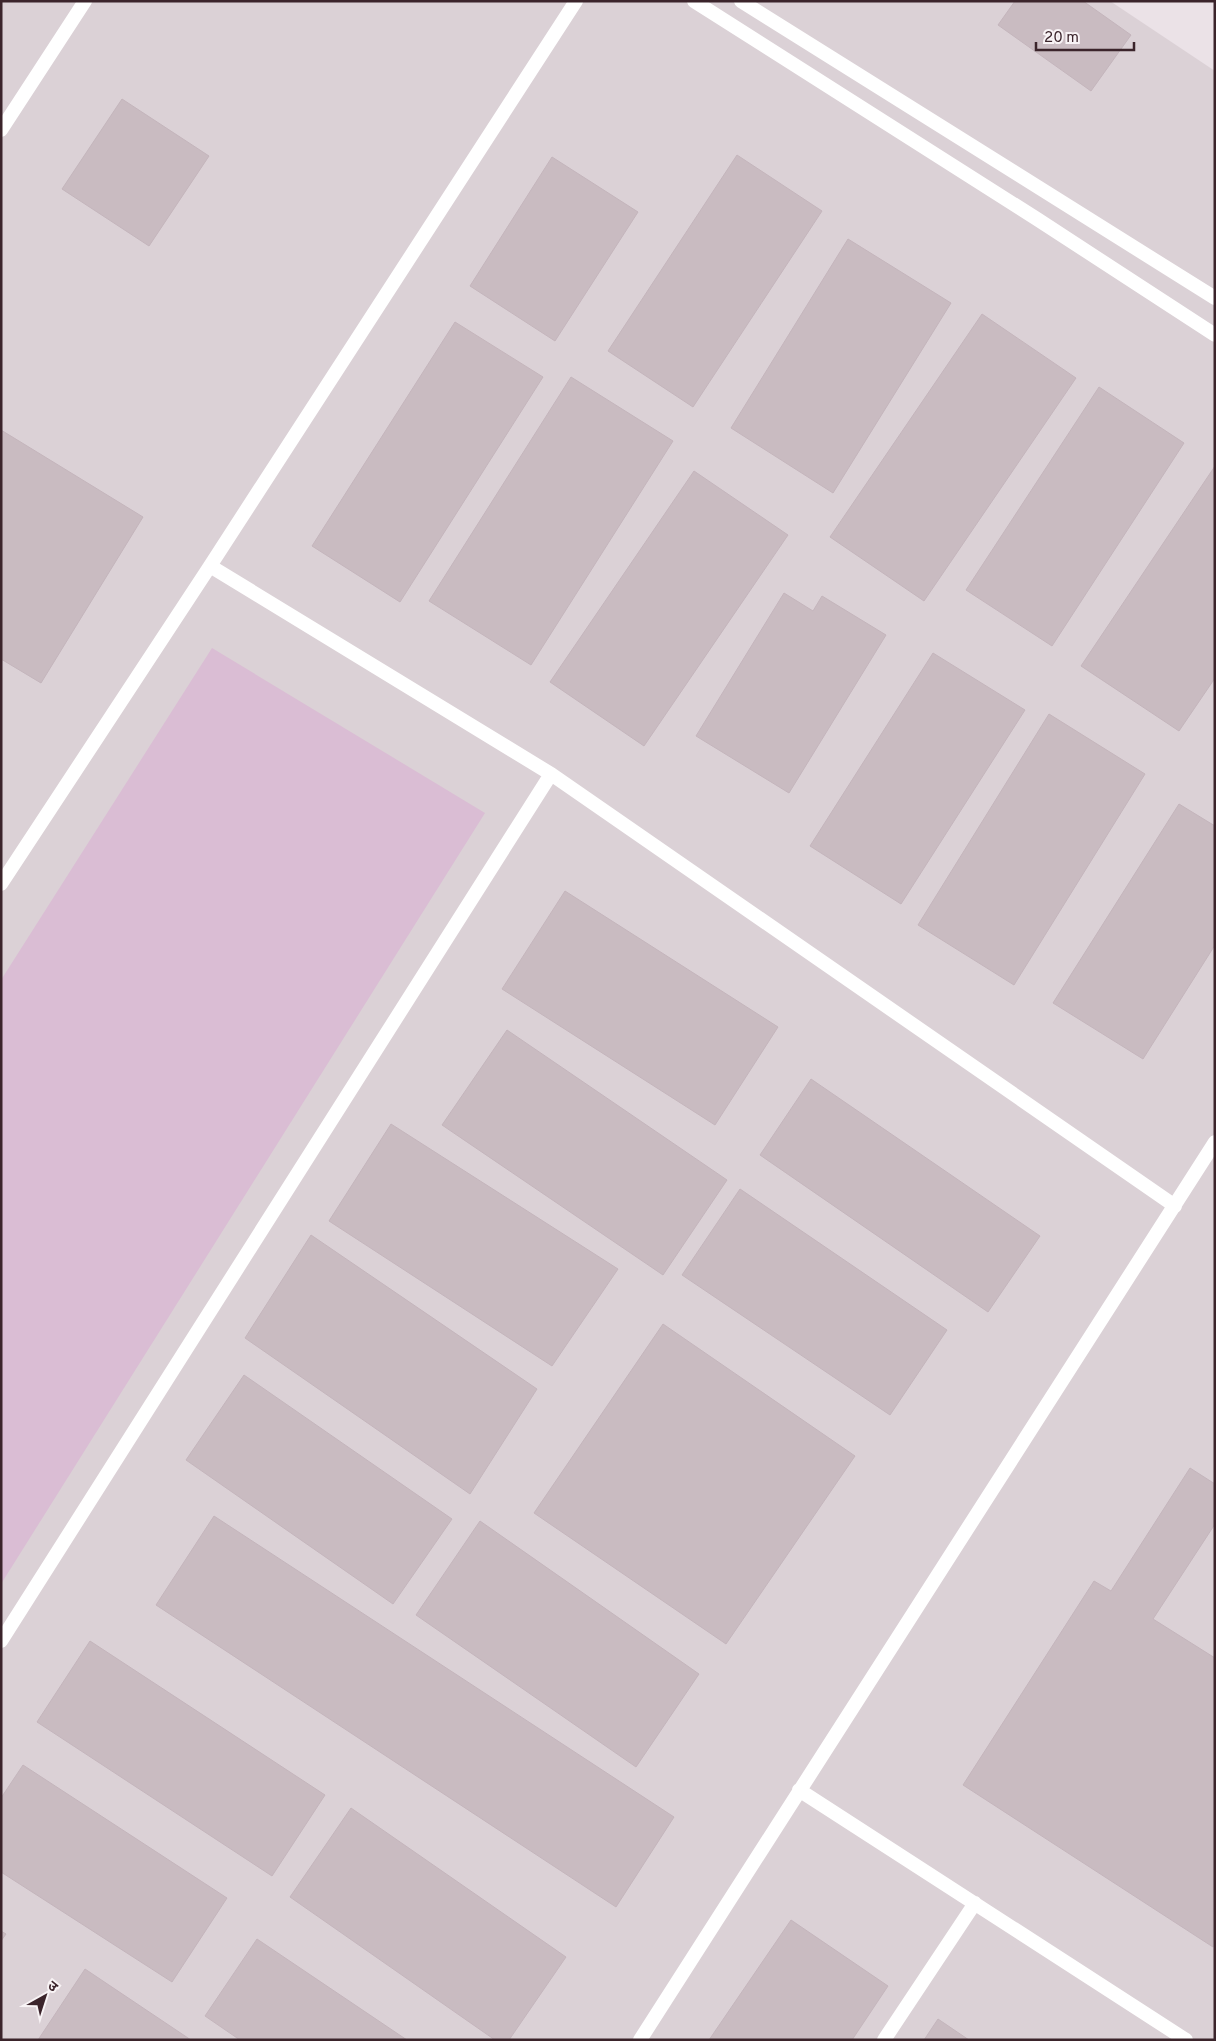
<svg xmlns="http://www.w3.org/2000/svg" width="1216" height="2041" viewBox="0 0 1216 2041" font-family="Overpass,'Noto Sans Devanagari',sans-serif">
<style>
.built{fill:#dbd1d6}
.green{fill:#dabdd4}
.building{fill:#c9bbc1;stroke:#c4b5bc}
.lines{fill:none;stroke-linecap:round;stroke-linejoin:round}
.service{stroke:#fff;stroke-width:14}
.tertiary{stroke:#fff;stroke-width:14}
</style>
<rect width="100%" height="100%" fill="#ebe2e7"/>
<path class="built" d="M1,1h1109l105,70v1969h-1214z"/>
<path class="green" d="M212,648l273,165 -484,771v-604z"/>
<path class="building" d="M1015,1h68l48,34 -40,56 -93,-66z
M122,99l87,57 -60,90 -87,-57z
M737,155l85,56 -129,196 -85,-56z
M552,157l86,55 -83,129 -85,-55z
M848,239l103,64 -118,190 -102,-65z
M982,314l94,64 -152,223 -94,-64z
M455,322l88,55 -143,225 -88,-56z
M571,377l102,64 -142,224 -102,-64z
M1099,387l85,56 -132,203 -86,-56z
M1,430l142,87 -102,166 -40,-24z
M1215,466v212l-36,53 -98,-65z
M694,471l94,64 -144,211 -94,-64z
M784,593l29,18 9,-15 64,39 -97,158 -93,-57z
M933,653l92,57 -124,194 -91,-58z
M1049,714l96,60 -131,211 -96,-60z
M1179,804l36,22v119l-72,114 -90,-56z
M565,891l213,136 -63,98 -213,-136z
M507,1030l220,150 -64,95 -221,-150z
M811,1079l229,157 -52,76 -228,-157z
M391,1124l227,145 -66,97 -223,-145z
M740,1189l207,141 -57,85 -208,-140z
M311,1235l226,154 -67,105 -225,-156z
M663,1324l192,132 -129,188 -192,-131z
M244,1375l208,144 -59,85 -207,-144z
M1190,1468l25,16v40l-62,95 62,39 -2,289 -250,-162 131,-204 17,10z
M214,1516l460,301 -58,90 -460,-302z
M480,1521l219,153 -63,93 -220,-152z
M90,1641l235,154 -53,81 -235,-154z
M23,1765l204,133 -55,84 -171,-110v-74z
M351,1808l215,149 -57,83h-14l-205,-143z
M791,1920l97,66 -36,54h-143z
M1,1931l5,3 -5,7z
M257,1939l150,101h-167l-35,-24z
M85,1969l106,71h-153z
M938,2019l31,21h-45z"/>
<g class="lines">
<path class="service" d="M1,130l84,-129
M210,566l341,208 624,432
M1,884l209,-318 366,-565
M1,1641l550,-867
M799,1790l387,250
M640,2040l575,-898
M884,2040l91,-137"/>
<path class="tertiary" d="M694,1l343,218 178,116
M741,1l474,297"/>
</g>
<rect width="1216" height="2041" fill="none" stroke="#3b242b" stroke-width="5"/>
<g transform="translate(45 1996) rotate(39)" stroke="#f8f3f5" stroke-width="4" paint-order="stroke">
<path d="M0-4L9 19L0 12L-9 19Z" fill="#3b242b"/>
<text y="-8" font-size="14" font-weight="bold" text-anchor="middle" fill="#3b242b">उ</text>
</g>
<path d="M1036 42v8h98v-8" fill="none" stroke="#3b242b" stroke-width="2.5"/>
<text x="1044" y="42" font-size="15" fill="#3b242b" stroke="#f8f3f5" stroke-width="4" paint-order="stroke">20 m</text>
</svg>
